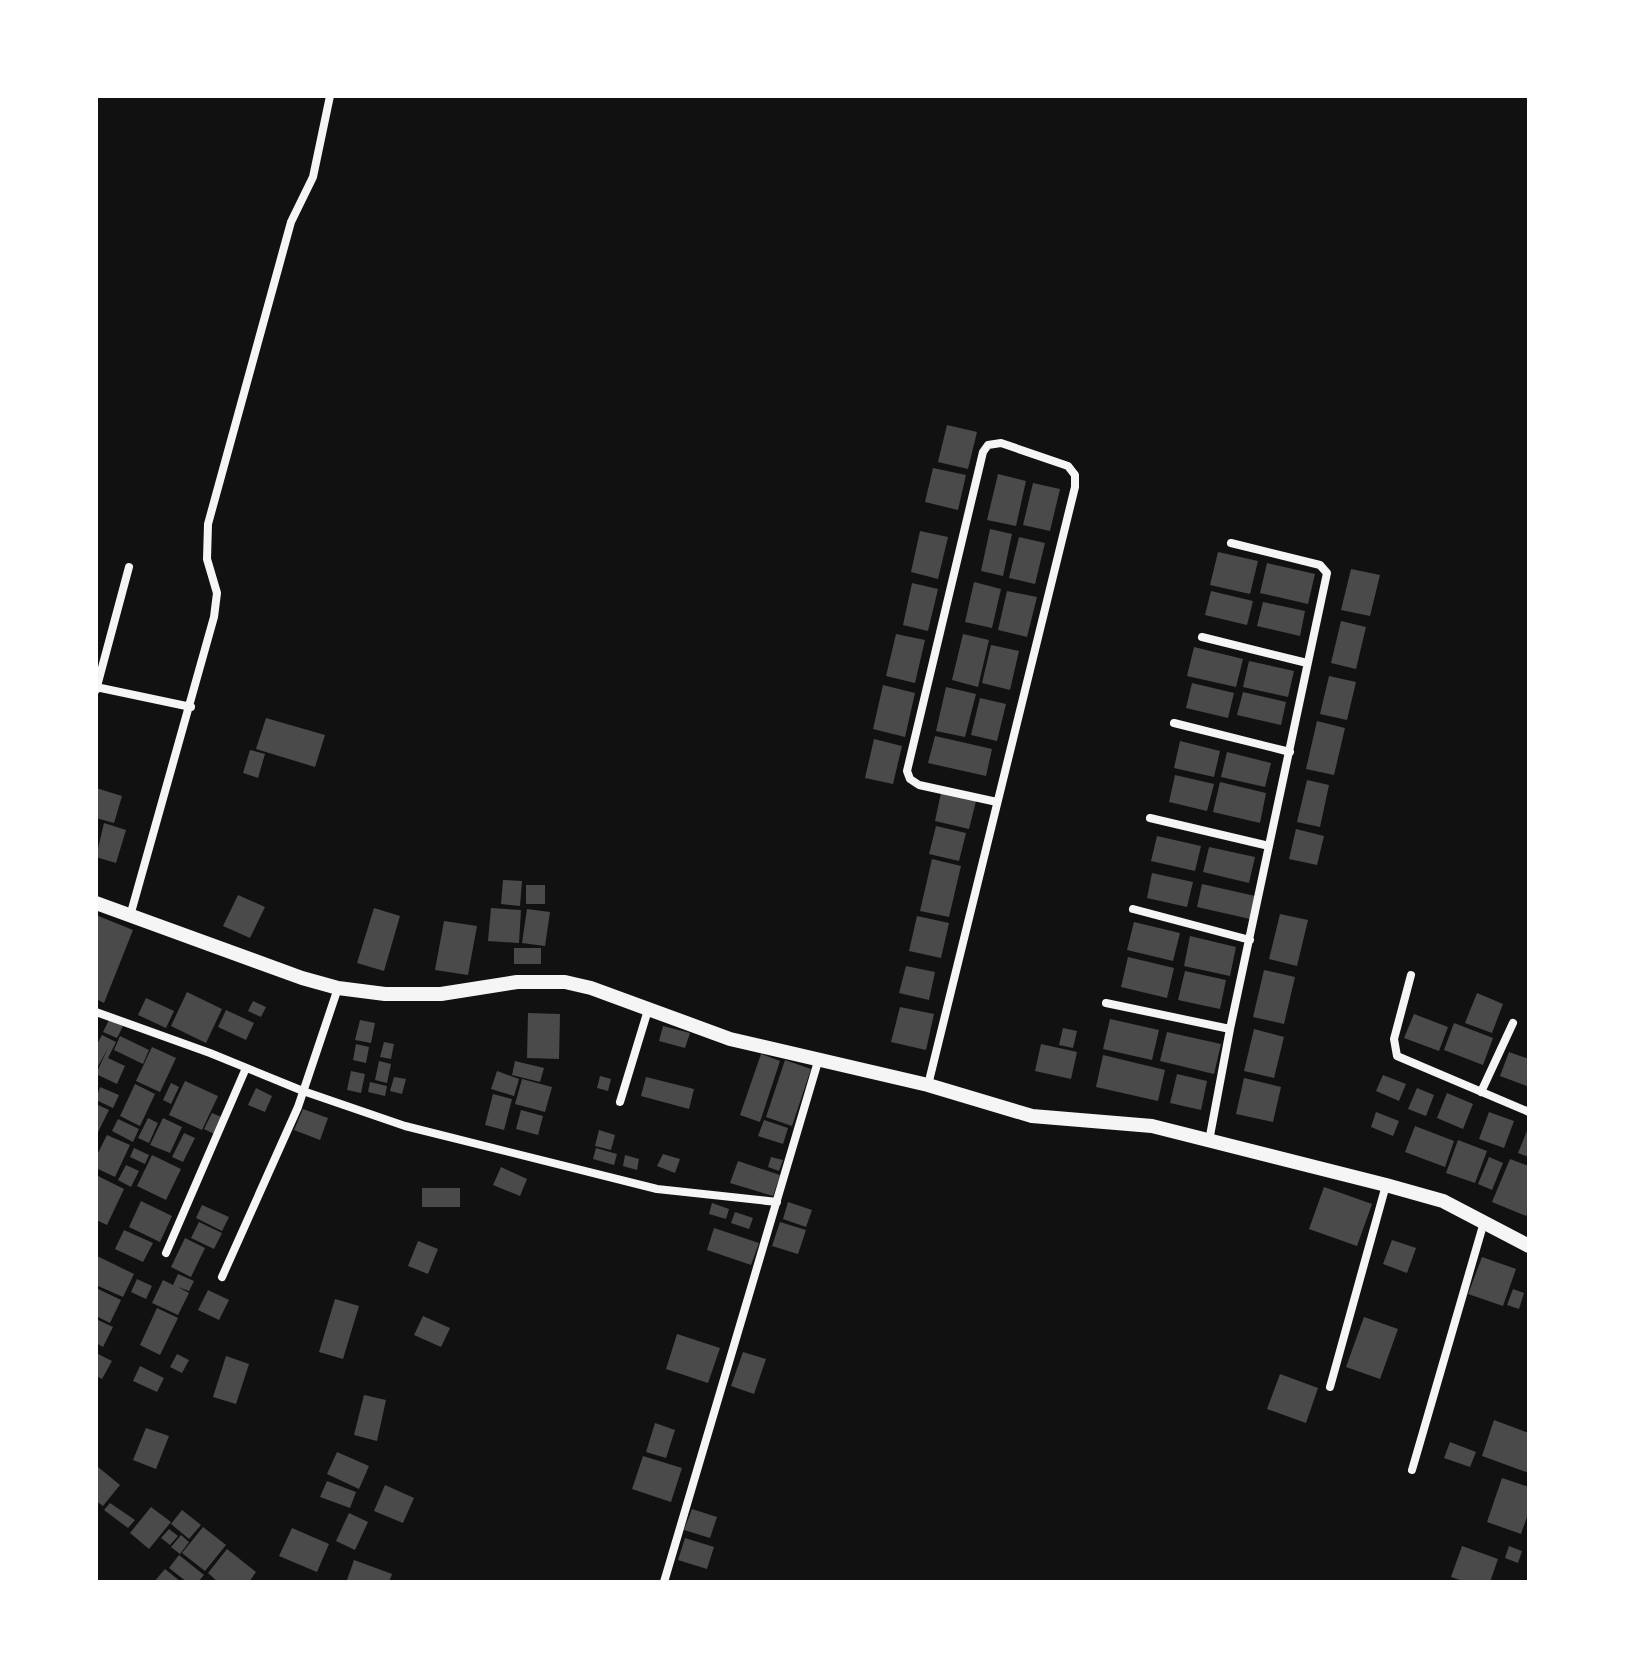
<svg xmlns="http://www.w3.org/2000/svg" width="1625" height="1678" viewBox="0 0 1625 1678" font-family="Commissioner,sans-serif">
<style>
.building{fill:#4a4a4a}
.lines{fill:none;stroke-linecap:round;stroke-linejoin:round}
.minor{stroke:#f5f5f5;stroke-width:8}
.tertiary{stroke:#f5f5f5;stroke-width:14}
</style>
<rect width="100%" height="100%" fill="#111"/>
<path class="building" d="M947,425l30,7 -9,37 -30,-7z
M933,468l33,7 -8,35 -33,-8z
M998,474l28,7 -10,45 -29,-6z
M1033,483l27,6 -10,42 -27,-6z
M990,529l22,5 -9,42 -22,-5z
M920,531l28,6 -10,42 -27,-7z
M1019,537l26,6 -10,41 -26,-6z
M1218,552l40,9 -8,33 -40,-9z
M1267,563l48,11 -7,30 -48,-11z
M1351,569l29,6 -10,41 -29,-6z
M974,582l27,7 -9,39 -27,-6z
M912,583l26,6 -10,42 -25,-6z
M1007,591l30,6 -10,40 -29,-7z
M1211,591l42,10 -6,24 -42,-10z
M1263,602l42,9 -5,25 -43,-10z
M1341,621l25,6 -10,42 -25,-6z
M896,634l29,6 -10,43 -29,-7z
M963,634l26,6 -11,47 -26,-7z
M991,645l28,6 -9,39 -28,-7z
M1194,647l49,12 -7,28 -49,-11z
M1249,661l45,10 -6,26 -45,-10z
M1329,676l27,6 -9,38 -27,-6z
M1192,683l42,10 -6,25 -42,-10z
M883,685l32,8 -10,44 -32,-8z
M946,687l30,7 -11,43 -29,-6z
M1243,692l43,10 -5,23 -44,-10z
M980,698l26,6 -9,37 -26,-6z
M266,718l59,17 -10,32 -59,-18z
M1317,721l28,7 -11,47 -28,-6z
M935,736l57,13 -6,27 -58,-13z
M874,739l28,7 -9,38 -28,-6z
M1180,741l40,10 -6,26 -40,-9z
M250,750l15,4 -7,24 -15,-5z
M1227,752l44,11 -6,24 -44,-10z
M1175,775l39,9 -7,27 -38,-9z
M1307,780l22,5 -9,42 -23,-5z
M1220,782l46,11 -6,30 -47,-11z
M96,788l26,8 -8,27 -18,-5z
M941,793l35,8 -7,28 -34,-8z
M104,823l22,7 -10,33 -20,-6z
M936,826l30,7 -7,28 -30,-7z
M1296,829l28,7 -7,29 -28,-6z
M1157,836l44,10 -6,25 -44,-10z
M1209,847l46,10 -6,26 -46,-11z
M932,859l29,7 -12,51 -29,-6z
M1152,873l41,9 -6,25 -40,-9z
M503,880l19,1 -2,25 -19,-2z
M1202,884l53,12 -5,23 -53,-12z
M526,885h19v19h-19z
M238,895l27,12 -15,31 -27,-12z
M374,908l26,8 -16,55 -27,-8z
M491,908l30,2 -2,33 -31,-2z
M527,909l23,3 -5,34 -23,-3z
M1280,914l28,6 -11,46 -28,-7z
M96,915l37,15 -29,73 -8,-4z
M917,916l32,7 -8,35 -32,-7z
M444,921l33,5 -9,49 -33,-5z
M1134,922l46,11 -7,28 -46,-11z
M1190,936l46,11 -6,29 -46,-10z
M514,948h27v16h-27z
M1128,957l46,11 -7,30 -46,-11z
M906,966l29,6 -6,28 -30,-7z
M1264,970l31,7 -11,47 -31,-7z
M1185,971l41,9 -6,29 -42,-9z
M187,992l35,17 -16,34 -35,-17z
M1477,993l26,11 -11,29 -27,-10z
M146,998l28,13 -8,17 -28,-13z
M253,1001l13,6 -5,10 -13,-6z
M900,1007l34,7 -8,36 -35,-8z
M226,1010l28,13 -8,17 -28,-13z
M528,1013l32,1 -1,45 -32,-1z
M1414,1014l34,13 -9,24 -35,-13z
M1110,1019l49,11 -7,30 -49,-11z
M109,1020l14,6 -6,12 -14,-6z
M360,1020l15,3 -4,20 -16,-3z
M1454,1023l39,15 -10,27 -39,-15z
M663,1026l27,7 -5,15 -26,-7z
M1063,1028l14,3 -4,17 -14,-3z
M1254,1029l30,8 -10,41 -30,-7z
M1167,1032l54,12 -7,30 -54,-13z
M102,1035l14,7 -8,16 17,8 -8,18 -21,-10 12,-26 -12,22v-24z
M120,1036l29,14 -6,14 -29,-14z
M384,1042l10,2 -3,15 -11,-2z
M356,1044l13,3 -3,16 -13,-3z
M1041,1044l36,8 -6,27 -36,-8z
M152,1047l24,11 -16,34 -24,-11z
M1509,1052l20,7v28l-29,-11z
M761,1054l19,7 -20,61 -20,-7z
M1103,1055l62,15 -7,31 -62,-14z
M785,1060l26,9 -19,57 -26,-9z
M379,1061l12,3 -4,19 -12,-3z
M515,1061l29,7 -4,14 -28,-7z
M351,1071l14,3 -4,19 -14,-3z
M497,1071l22,8 -5,17 -23,-7z
M1177,1074l30,7 -6,29 -31,-7z
M1383,1075l23,9 -7,17 -23,-10z
M600,1076l11,3 -3,12 -11,-3z
M394,1077l12,2 -4,15 -12,-3z
M646,1077l48,12 -5,20 -48,-13z
M1244,1078l37,9 -8,35 -37,-8z
M522,1079l30,8 -7,25 -30,-8z
M185,1081l33,15 -16,34 -33,-15z
M370,1082l17,4 -2,10 -17,-4z
M171,1083l8,4 -8,17 -8,-4z
M135,1084l20,10 -15,32 -20,-10z
M100,1087l19,8 -6,13 -17,-8z
M256,1088l16,8 -7,16 -17,-7z
M1417,1088l17,7 -8,21 -18,-7z
M1447,1093l26,11 -10,25 -26,-11z
M493,1094l19,5 -8,31 -19,-5z
M96,1104l13,6 -13,26z
M303,1109l25,9 -8,22 -26,-10z
M521,1110l22,6 -5,19 -22,-6z
M1376,1112l23,9 -6,15 -22,-9z
M1489,1112l25,9 -10,27 -25,-9z
M212,1113l12,5 -8,17 -12,-6z
M148,1118l10,5 -9,20 -11,-5z
M163,1118l19,9 -12,26 -20,-8z
M118,1119l21,10 -6,13 -21,-11z
M764,1120l24,8 -5,16 -25,-8z
M1415,1126l39,15 -9,26 -40,-15z
M1529,1126v31l-11,-4z
M599,1130l16,5 -4,15 -16,-4z
M184,1133l11,5 -12,24 -11,-5z
M107,1135l23,10 -15,32 -19,-9v-11z
M1458,1140l29,11 -12,32 -29,-10z
M134,1148l15,7 -4,9 -15,-7z
M596,1148l21,6 -3,11 -21,-6z
M663,1154l17,5 -5,14 -18,-7z
M152,1155l29,14 -15,31 -29,-14z
M625,1155l14,4 -2,11 -14,-4z
M771,1157l12,3 -4,11 -11,-4z
M1489,1157l14,6 -11,27 -14,-6z
M1510,1159l19,7v44l-3,6 -34,-14z
M738,1161l42,14 -7,21 -43,-13z
M126,1165l13,6 -8,16 -13,-7z
M501,1167l26,12 -7,17 -27,-11z
M96,1175l28,14 -17,36 -11,-5z
M1324,1187l48,17 -15,42 -48,-17z
M422,1188h38v19h-38z
M141,1201l31,15 -12,26 -31,-15z
M788,1202l24,8 -6,17 -23,-8z
M712,1203l17,6 -3,10 -17,-5z
M202,1205l27,12 -7,14 -26,-13z
M735,1212l18,6 -4,11 -18,-6z
M199,1222l23,11 -8,16 -23,-11z
M780,1222l26,8 -8,24 -26,-8z
M714,1228l45,15 -8,22 -44,-15z
M124,1230l29,13 -10,19 -28,-13z
M185,1238l20,10 -14,29 -20,-10z
M1392,1240l24,8 -9,25 -24,-9z
M418,1241l20,8 -10,25 -20,-8z
M97,1256l37,18 -11,23 -27,-12z
M1482,1257l34,12 -13,37 -35,-12z
M178,1274l16,7 -5,10 -11,-4 11,6 -11,22 -26,-12 11,-23 10,5z
M137,1279l15,7 -6,13 -15,-7z
M96,1288l25,12 -11,23 -14,-7z
M1513,1289l11,4 -5,16 -12,-4z
M208,1290l21,10 -10,20 -21,-10z
M335,1299l24,7 -16,53 -24,-7z
M157,1308l21,10 -18,37 -20,-10z
M423,1316l27,12 -9,19 -27,-12z
M1364,1317l34,12 -18,50 -34,-12z
M96,1319l17,8 -10,20 -7,-4z
M677,1334l43,14 -12,35 -42,-14z
M743,1352l23,7 -12,35 -23,-8z
M96,1353l16,8 -10,18 -6,-3z
M177,1354l12,6 -7,13 -12,-6z
M226,1356l23,8 -13,40 -23,-7z
M140,1366l24,12 -7,14 -24,-11z
M1280,1374l38,14 -12,35 -39,-14z
M364,1395l22,5 -9,41 -23,-6z
M1494,1420l35,13v40l-47,-17z
M655,1423l20,7 -9,28 -20,-6z
M146,1428l23,8 -13,33 -23,-9z
M1450,1442l26,10 -6,15 -26,-9z
M337,1452l32,14 -10,23 -32,-15z
M643,1456l39,12 -11,34 -39,-13z
M98,1467l22,18 -17,21 -7,-5z
M1502,1478l27,9v24l-8,23 -34,-12z
M327,1481l29,11 -6,16 -30,-11z
M385,1485l29,13 -11,25 -29,-12z
M110,1503l25,17 -7,8 -24,-18z
M151,1507l20,15 -22,27 -19,-16z
M692,1509l25,8 -7,21 -26,-8z
M182,1510l19,15 -12,14 -18,-15z
M349,1513l19,9 -13,28 -19,-9z
M203,1527l23,18 -21,26 -23,-18z
M292,1528l37,16 -12,28 -38,-16z
M169,1529l9,7 -8,9 -9,-7z
M181,1535l8,7 -9,12 -9,-7z
M685,1538l29,9 -7,22 -29,-9z
M1462,1546l36,13 -8,23h-24l-15,-5z
M1509,1546l13,5 -4,12 -13,-5z
M227,1549l29,23 -7,10h-31l-10,-9z
M179,1555l25,20 -6,7h-11l-18,-14z
M354,1560l38,14 -3,8 -42,-2z
M165,1569l16,13h-27z"/>
<g class="lines">
<path class="minor" d="M1202,637l105,26
M96,687l95,20
M96,690l33,-123
M1174,723l116,29
M1150,818l119,28
M1133,909l117,31
M130,916l84,-299 3,-24 -10,-34 1,-35 83,-302 22,-45 17,-81
M1411,975l-17,64 3,17 132,56
M1106,1003l124,26
M96,1012l114,41 93,38 102,35 252,63 120,13
M928,1085l147,-598v-12l-7,-9 -67,-23 -13,2 -5,7 -76,319 3,8 9,6 78,17
M1481,1092l32,-69
M620,1102l28,-92
M1209,1141l21,-112 97,-456 -7,-8 -89,-22
M166,1253l80,-185
M222,1277l76,-170 40,-119
M1330,1387l56,-202
M1412,1470l72,-248
M664,1582l155,-524"/>
<path class="tertiary" d="M96,903l206,75 36,10 47,6h56l76,-12h48l26,6 139,51 198,46 104,31 120,10 234,59 57,16 86,45"/>
</g>
<rect width="1625" height="1678" fill="none" stroke="#ffffff" stroke-width="196"/>
</svg>
